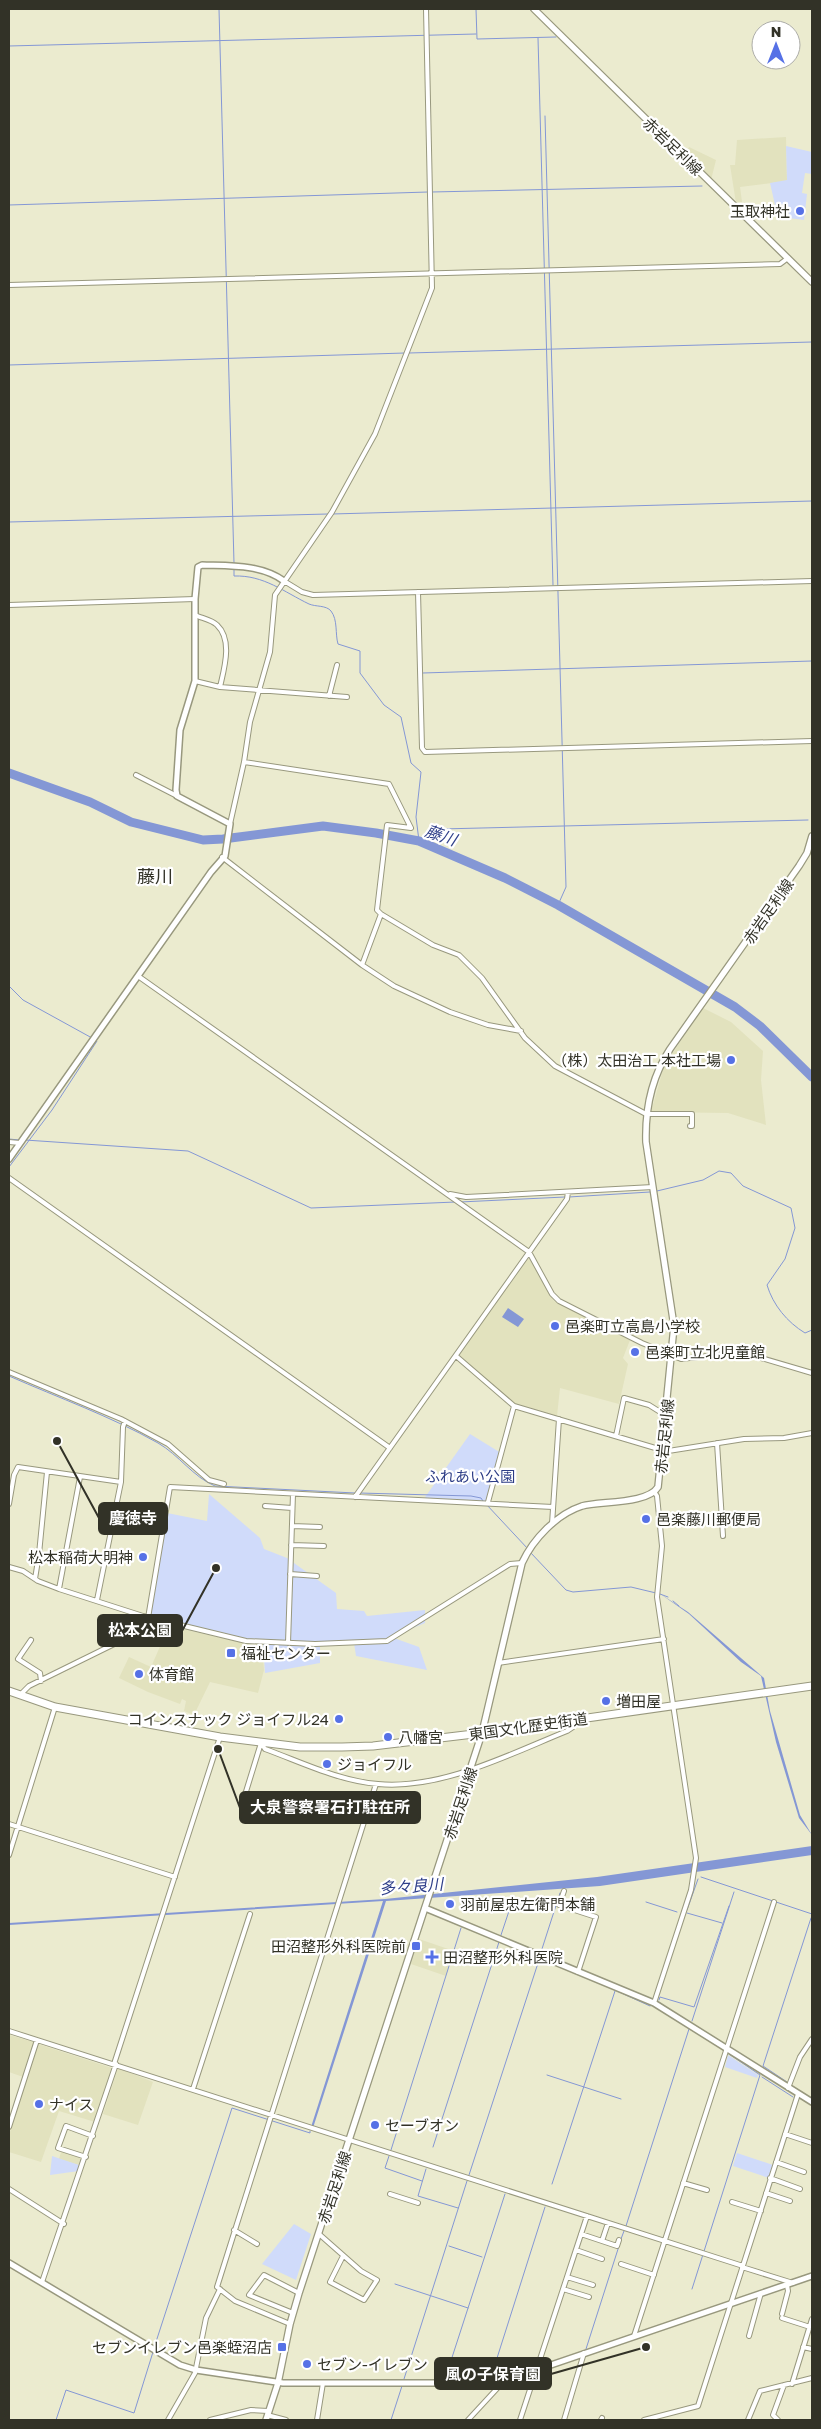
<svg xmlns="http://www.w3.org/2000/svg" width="821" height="2429" viewBox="0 0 821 2429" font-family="'Golos Text','Noto Sans JP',sans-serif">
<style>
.built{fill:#e2e2be}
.green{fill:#d0dbfa}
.water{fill:#8497d5}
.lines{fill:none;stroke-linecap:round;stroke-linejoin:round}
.stream{stroke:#8497d5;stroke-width:1}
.river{stroke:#8497d5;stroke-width:9}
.minor-casing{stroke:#98987e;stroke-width:6}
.tertiary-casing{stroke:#98987e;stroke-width:8}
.secondary-casing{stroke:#98987e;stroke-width:8}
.trunk-casing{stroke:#98987e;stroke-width:9}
.minor{stroke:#fff;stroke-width:4}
.tertiary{stroke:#fff;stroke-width:5}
.secondary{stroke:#fff;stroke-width:5.5}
.trunk{stroke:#fff;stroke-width:7}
.poi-dot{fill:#5671e6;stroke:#fff;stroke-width:2}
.labels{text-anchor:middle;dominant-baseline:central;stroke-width:4.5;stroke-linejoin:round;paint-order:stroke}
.street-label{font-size:15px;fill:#323227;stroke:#fff}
.poi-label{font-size:15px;fill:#323227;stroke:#fff;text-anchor:start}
.park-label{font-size:15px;fill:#2d3d86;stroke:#fff}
.water-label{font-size:16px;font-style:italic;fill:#30408a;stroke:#fff}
.quarter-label{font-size:18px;fill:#323227;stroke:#fff}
.leader{fill:none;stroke:#323227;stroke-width:2}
.callout-dot{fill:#323227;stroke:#fff;stroke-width:2}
.callout{fill:#323227;stroke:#323227;stroke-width:2}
.callout-label{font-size:16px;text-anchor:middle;font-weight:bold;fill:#fff}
</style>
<rect width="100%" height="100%" fill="#ebebcf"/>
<path class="built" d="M786,137l1,44 -47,6 2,15 -6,1 -6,-38h5l2,-25z
M689,147l27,13 -5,20 -26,-25z
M703,1008l28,14 32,29 -2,29 5,45 -38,-12 -77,-1 13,-46z
M530,1258l24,43 76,39 -7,18 5,6 -9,40 -59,-16 -3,28 -42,-12 -56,-49 69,-96z
M169,1626l79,18 14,1 2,25 -6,23 -48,-11 -16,33 -10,-4 2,-10 -4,-2 -2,5 -32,-12 -29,-14 10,-21 22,10z
M419,1939l35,12 -8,25 -35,-12z
M9,2035l25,7 -11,35 -14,-5z
M38,2044l74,24 -17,54 -36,-11 -18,51 -32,-10v-17z
M118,2068l35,14 -15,43 -35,-11z
M62,2149l22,8 -2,9 -23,-7z"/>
<path class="green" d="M786,146l26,6v22l-7,-1 -3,20 5,1 -3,26 -15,-2 -1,-14 -13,1 -5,-22 17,-3z
M470,1434l31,19 -13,49 -65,-2z
M209,1494l51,44 4,11 23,9 49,35 1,16 27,2 3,5 58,-6v13l-34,14 28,10 8,23 -71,-14 -2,-13 -34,1v19l-55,10 -2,-29 5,-1 -22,-2 -96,-23 17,-105 40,8z
M728,2055l30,20 -1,3 -32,-11z
M737,2153l36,12 -4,13 -36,-12z
M52,2156l30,10 -3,5 -29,4z
M294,2224l17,10 -15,46 -34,-16z"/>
<path class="water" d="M508,1308l16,11 -6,8 -16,-10z
M659,1593l29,19 76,66 6,33 30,104 12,20 -13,-17 -23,-76 -15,-66 -20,-14 -52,-48z
M812,1846v9l-212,31 -214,15 -74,230v-7l71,-223 -374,24v-2l376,-24 212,-22z"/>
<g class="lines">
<path class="stream" d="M219,9l15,554
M476,9l1,30 79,-2
M538,38l15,547
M9,46l467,-12
M545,116l21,771 -8,18
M432,192l270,-6
M9,205l419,-13
M409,353l403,-11
M9,365l396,-12
M332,514l480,-13
M9,522l319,-8
M234,569v7c30,-1 50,16 75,28 7,3 17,1 22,7 7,9 4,23 7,33l22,7v22l24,32 17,12 10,46 10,9 -5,45 3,24
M423,673l389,-12
M441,829l367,-9
M9,986l14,14 69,38
M9,1139l10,1
M25,1140l163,11 123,57 145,-6
M9,1167l43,-57 45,-69 -1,-1
M657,1191l46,-11 16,-9 12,2 12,13 48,22 4,20 -10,31 -18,26c6,20 20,37 38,48l7,-3
M569,1197l81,-5
M460,1202l105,-5
M9,1376c50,22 101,40 149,67 21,12 35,34 57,43l140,7
M359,1493l112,3 10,2 2,3
M486,1504l42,45
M530,1552l36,38 7,2 58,-5 25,6
M660,1594l8,3
M673,1601l6,5
M741,1660l10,8
M812,1862v11
M701,1877l111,37
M646,1902l31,10
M687,1910l11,-31
M687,1913l35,10
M500,1938l14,-42
M541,1952l19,-59
M617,1991l33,15
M659,2000l1,-3 34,10 35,-101
M692,2021l42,-129
M547,2075l74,24
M762,2077l31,20
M787,2082l-24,-16 48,-148
M433,2147l66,-205
M391,2150l70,-222
M389,2156l-4,12 37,13
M426,2169l-8,27 40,12
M469,2175l70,-215
M552,2184l63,-193
M626,2226l63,-197
M621,2239l3,-8
M449,2246l33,11
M395,2284l73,24
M692,2289l68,-214 -31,-21
M154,2348l78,-240 78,25v-2
M586,2349l33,-103
M446,2376l59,-182
M491,2377l54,-170
M404,2379l63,-198
M56,2420l10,-30 68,23 19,-61
M391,2420l11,-34"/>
<path class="river" d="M9,773l81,29 41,20 72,18 20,-1 100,-13 53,7 43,8 86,37 53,27 177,102 25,19 52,51"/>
<defs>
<path id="minor" d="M9,285l771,-21 8,-6
M284,581l18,11 11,3 499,-14
M418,592l4,156 3,4 387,-11
M9,605l186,-6
M195,615c6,3 17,5 22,10 16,15 7,44 3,62
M195,681l25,6 127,10
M329,696l8,-31
M244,762l145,22 22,44 -24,-3 -10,85 4,4 52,31 26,10 23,23 43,60 30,28 91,48h46v12h-2
M136,775l41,21
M230,824l14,-62 6,-40 20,-70 5,-57 57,-83 43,-78 57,-146 -6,-279
M222,857l140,108 32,21 56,26 38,13 33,6
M362,965l19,-51
M138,976l391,276 23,42 7,7 83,42 39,16 60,-7 71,21
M9,1142l11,1
M9,1178l381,270
M450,1194l16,3 187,-10
M456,1356l58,50 148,44
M9,1372l112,47 47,25 41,36 15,4
M616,1436l8,-38 25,7 16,10
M717,1443l6,93
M662,1452l82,-13 40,-1 28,-5
M47,1472l-8,82 25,6
M355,1497l212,-298 1,-7
M488,1502l26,-96
M9,1504l5,-29 4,-8 103,15
M265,1506l27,2
M552,1524l7,-105
M292,1526l28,1
M291,1545l33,1
M9,1567l14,4 15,10 21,8 84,27 103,25 69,3 72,-3 123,-77 12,-1
M290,1574l27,2
M35,1579l4,-25
M59,1589l21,-112
M97,1600l24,-118 2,-55 2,-6
M148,1618l22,-131 383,20
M31,1640l-13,19 22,14 1,8
M288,1643l5,-149
M498,1663l166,-24
M20,1695l9,-9 132,-65
M244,1798l17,-55 4,6c36,13 74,32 113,35 63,6 132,-30 189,-53l6,-4 -1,-7
M9,1824l166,53
M9,1855l46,-148
M564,1891l-5,14 37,12 -18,55
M654,2003l37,-113 5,-32 -39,-261 5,-51 -5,-50 -2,-3
M9,2031l734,235
M114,2064l106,-327
M788,2088l12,-31 12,-18
M193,2089l57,-175
M9,2127l28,-87
M785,2134l27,9
M86,2157l-28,-9 8,-22 27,10
M776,2162l28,10
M770,2178l30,11
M683,2183l24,7
M9,2189l55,35
M766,2193l24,8
M390,2194l28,9
M732,2202l29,9
M234,2230l23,14
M319,2234l42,37 16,9 -13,20 -34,-18 13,-26
M581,2234l36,12 2,-6
M602,2241l6,-18
M576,2250l26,9
M621,2264l33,11
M742,2267l51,16
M567,2277l26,8
M42,2282l74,-218
M563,2289l26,8
M293,2313l-44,-18 15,-20 35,18
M782,2314l6,-23 -1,-6
M782,2318l28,9
M290,2324l-55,-23 -18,-14 159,-503
M634,2336l140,-434
M749,2336l12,-43
M803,2347l9,2
M792,2384l20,-65
M267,2415l19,5
M168,2420l27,-47 11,-55 14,-29
M210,2420l41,-10 17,1
M317,2420l6,-37
M468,2420l36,-39
M520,2420l67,-204
M564,2420l20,-67
M601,2420l1,-2
M644,2420l54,-14 100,-312
M748,2420l12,-29 52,-13
M778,2420l-5,-5 11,-30"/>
<path id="tertiary" d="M9,1159l202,-287 14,-16 5,-32 -53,-28 -1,-6 4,-60 15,-49v-82l3,-32 4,-2c27,1 59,-1 82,16
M425,1908l229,95 158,99
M9,2263l171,102 16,5 87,13h197l24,-2 308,-105"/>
<path id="secondary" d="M534,9l278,273
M266,2420l12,-37 12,-59 9,-31 183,-560 40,-170c11,-24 35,-49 60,-57 19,-5 66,-2 76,-19l16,-161 -28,-184c-1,-34 5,-64 24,-93l129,-183 8,-13 5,-17"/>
<path id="trunk" d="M9,1691l46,16 165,30 80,10h42l31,-1 109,-13 330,-47"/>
</defs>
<use href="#minor" class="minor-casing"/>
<use href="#tertiary" class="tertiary-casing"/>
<use href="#secondary" class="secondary-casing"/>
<use href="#trunk" class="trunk-casing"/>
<use href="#minor" class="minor"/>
<use href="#tertiary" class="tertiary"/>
<use href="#secondary" class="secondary"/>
<use href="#trunk" class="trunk"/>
</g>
<g class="poi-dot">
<circle cx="800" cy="211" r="5"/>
<circle cx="731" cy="1060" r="5"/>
<circle cx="555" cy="1326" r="5"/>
<circle cx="635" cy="1352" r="5"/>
<circle cx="646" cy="1519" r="5"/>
<circle cx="143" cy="1557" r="5"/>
<rect x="226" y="1648" width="10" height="10" rx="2.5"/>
<circle cx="139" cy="1674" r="5"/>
<circle cx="606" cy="1701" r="5"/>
<circle cx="339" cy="1719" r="5"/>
<circle cx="388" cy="1737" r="5"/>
<circle cx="327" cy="1764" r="5"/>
<circle cx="450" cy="1904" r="5"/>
<rect x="411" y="1941" width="10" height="10" rx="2.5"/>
<path d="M429.5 1949.5h5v5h5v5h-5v5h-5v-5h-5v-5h5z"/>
<circle cx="39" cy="2104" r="5"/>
<circle cx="375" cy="2125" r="5"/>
<rect x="277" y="2342" width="10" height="10" rx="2.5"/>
<circle cx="307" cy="2364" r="5"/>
</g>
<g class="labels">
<g class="street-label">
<text transform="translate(673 146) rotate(44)">赤岩足利線</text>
<text transform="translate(768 911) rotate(-55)">赤岩足利線</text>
<text transform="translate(664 1436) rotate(-84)">赤岩足利線</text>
<text transform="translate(528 1726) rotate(-8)">東国文化歴史街道</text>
<text transform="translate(460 1803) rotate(-72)">赤岩足利線</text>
<text transform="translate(334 2187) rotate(-72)">赤岩足利線</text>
</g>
<g class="poi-label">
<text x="790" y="211" text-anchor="end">玉取神社</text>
<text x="721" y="1060" text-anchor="end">（株）太田治工 本社工場</text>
<text x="565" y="1326">邑楽町立高島小学校</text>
<text x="645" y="1352">邑楽町立北児童館</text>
<text x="656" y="1519">邑楽藤川郵便局</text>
<text x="133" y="1557" text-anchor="end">松本稲荷大明神</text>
<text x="241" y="1653">福祉センター</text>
<text x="149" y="1674">体育館</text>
<text x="616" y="1701">増田屋</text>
<text x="329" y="1719" text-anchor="end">コインスナック ジョイフル24</text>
<text x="398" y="1737">八幡宮</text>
<text x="337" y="1764">ジョイフル</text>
<text x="460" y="1904">羽前屋忠左衛門本舗</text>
<text x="406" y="1946" text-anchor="end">田沼整形外科医院前</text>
<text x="443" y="1957">田沼整形外科医院</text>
<text x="49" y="2104">ナイス</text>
<text x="385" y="2125">セーブオン</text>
<text x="272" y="2347" text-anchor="end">セブンイレブン邑楽蛭沼店</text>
<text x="317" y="2364">セブン-イレブン</text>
</g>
<g class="park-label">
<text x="470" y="1476">ふれあい公園</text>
</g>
<g class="water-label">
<text transform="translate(441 835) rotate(19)">藤川</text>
<text transform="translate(411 1886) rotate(-4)">多々良川</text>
</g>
<g class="quarter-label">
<text x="155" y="876">藤川</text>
</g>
</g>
<path class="leader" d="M57 1441L99 1518M216 1568L182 1631M218 1749L240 1808M646 2347L551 2374"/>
<g class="callout-dot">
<circle cx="57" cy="1441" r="5"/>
<circle cx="216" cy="1568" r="5"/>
<circle cx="218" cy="1749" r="5"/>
<circle cx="646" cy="2347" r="5"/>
</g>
<g class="callout">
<rect x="99" y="1503" width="68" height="31" rx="5"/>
<rect x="98" y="1615" width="84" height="31" rx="5"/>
<rect x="240" y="1792" width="180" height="31" rx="5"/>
<rect x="435" y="2358" width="116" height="31" rx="5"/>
</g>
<g class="callout-label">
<text x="133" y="1524">慶徳寺</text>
<text x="140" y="1636">松本公園</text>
<text x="330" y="1813">大泉警察署石打駐在所</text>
<text x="493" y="2380">風の子保育園</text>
</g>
<rect width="821" height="2429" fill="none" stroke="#323227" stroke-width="20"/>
<g transform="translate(776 45)"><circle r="24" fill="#ffffff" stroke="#adada9"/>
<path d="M0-4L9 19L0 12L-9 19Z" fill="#5671e6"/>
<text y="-8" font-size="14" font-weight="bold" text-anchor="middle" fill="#323227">N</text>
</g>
</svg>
